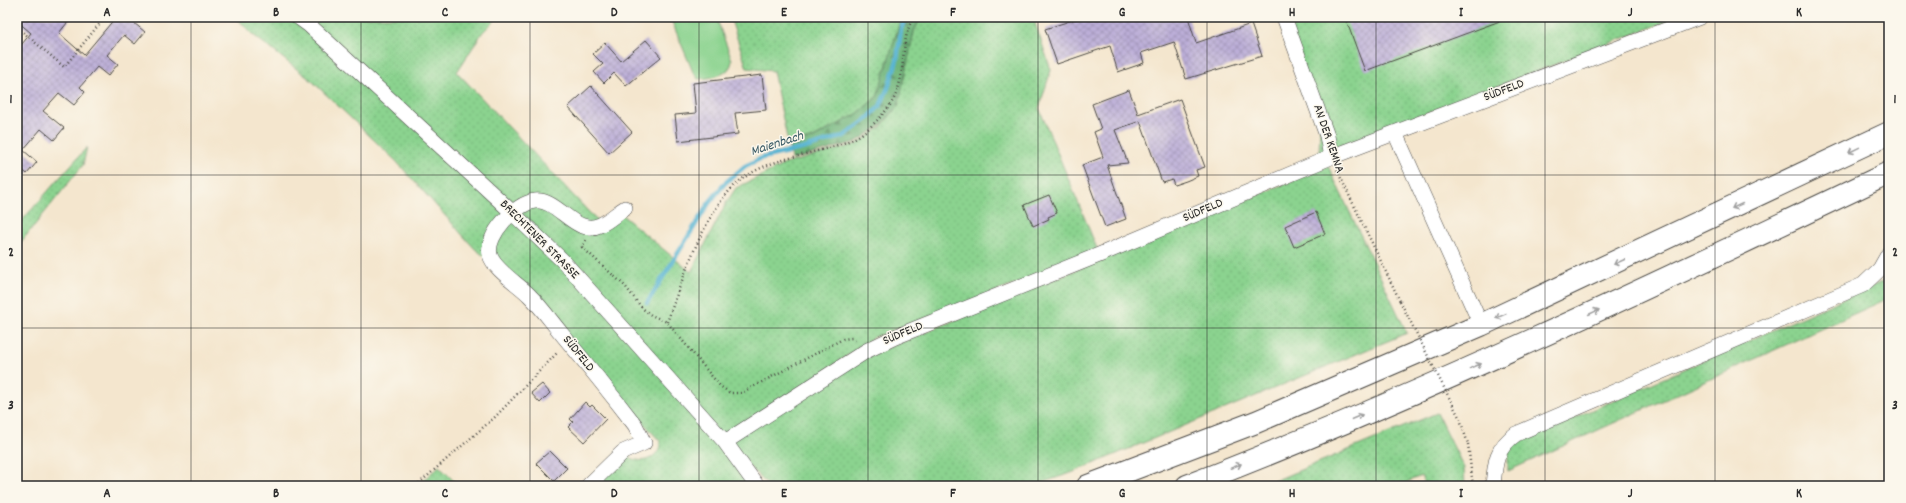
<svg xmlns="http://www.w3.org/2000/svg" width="1906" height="503" viewBox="0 0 1906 503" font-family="Dekko,sans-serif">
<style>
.grass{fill:url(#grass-dots);stroke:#5b7f5d}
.forest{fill:url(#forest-firs);stroke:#4e7052}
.pitch{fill:#8bd38f;stroke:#5b7f5d}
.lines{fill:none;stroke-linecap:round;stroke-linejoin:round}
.stream{stroke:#53b2d2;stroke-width:4.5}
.building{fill:url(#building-cross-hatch)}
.minor-casing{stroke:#494743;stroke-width:16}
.highway-casing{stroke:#494743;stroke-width:24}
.path{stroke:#494743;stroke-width:2.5;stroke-dasharray:1 3;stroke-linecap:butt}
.minor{stroke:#fff;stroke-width:15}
.highway{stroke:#fff;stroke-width:22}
.path-bridge{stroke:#494743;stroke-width:2.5;stroke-dasharray:1 3;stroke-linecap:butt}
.oneway{stroke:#a0a0a0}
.grid{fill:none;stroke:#2b2b2b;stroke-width:1;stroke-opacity:0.55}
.labels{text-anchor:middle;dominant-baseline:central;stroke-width:3;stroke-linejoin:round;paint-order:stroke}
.street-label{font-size:13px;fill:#2b2b2b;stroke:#fbf7ec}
.water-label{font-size:14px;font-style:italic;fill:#395a65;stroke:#fbf7ec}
.neatline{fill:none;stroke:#2b2b2b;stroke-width:1.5}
.grid-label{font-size:13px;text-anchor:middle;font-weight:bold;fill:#2b2b2b}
</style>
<defs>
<pattern id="grass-dots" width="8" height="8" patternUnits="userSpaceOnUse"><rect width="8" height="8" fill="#8bd38f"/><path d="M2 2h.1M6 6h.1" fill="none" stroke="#78b57c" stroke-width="1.8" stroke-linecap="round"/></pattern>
<pattern id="forest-firs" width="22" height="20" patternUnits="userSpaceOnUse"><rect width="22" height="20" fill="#70b57a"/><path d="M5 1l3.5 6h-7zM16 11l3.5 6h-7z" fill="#5c9364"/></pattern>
<pattern id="building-cross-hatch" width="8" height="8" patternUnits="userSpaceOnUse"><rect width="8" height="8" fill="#bcaed8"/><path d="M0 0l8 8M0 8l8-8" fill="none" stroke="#998eaf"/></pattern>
</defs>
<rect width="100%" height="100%" fill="#fbf7ec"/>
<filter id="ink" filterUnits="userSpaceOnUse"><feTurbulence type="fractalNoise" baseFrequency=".025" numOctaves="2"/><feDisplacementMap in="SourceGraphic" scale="8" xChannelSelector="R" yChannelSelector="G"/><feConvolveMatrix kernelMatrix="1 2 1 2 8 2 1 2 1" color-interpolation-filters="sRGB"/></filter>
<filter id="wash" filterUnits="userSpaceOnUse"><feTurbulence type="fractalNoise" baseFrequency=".012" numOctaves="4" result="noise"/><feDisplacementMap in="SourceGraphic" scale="16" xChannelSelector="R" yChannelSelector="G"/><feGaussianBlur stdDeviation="0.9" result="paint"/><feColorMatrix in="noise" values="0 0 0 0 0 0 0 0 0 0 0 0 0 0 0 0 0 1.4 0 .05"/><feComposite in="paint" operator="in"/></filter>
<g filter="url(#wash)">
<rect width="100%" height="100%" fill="#f4e6ce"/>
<path class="grass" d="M236,17h262l-16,16 -25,39 148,157 17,-14 69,57 35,-69 10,-15 49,-24 72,-20 23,-16 18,-22 16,-75 7,-14h112l18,53 -12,38 60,145 -227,85 -140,99 136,-81 460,-190 79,167 -336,140 -39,13h-263l-43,-42 22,42h-154l32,-31c14,9 24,7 34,-6v-8l-163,-175 -22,-17 -79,-88 -84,-80 -60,-47z
M730,17h169v8l-22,72 -20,17 -46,25 -23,4 -15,-72 -26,-3z
M1281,17h398l-360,137 1,-26z
M87,147l-4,18 -66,82v-21z
M1886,280l3,1v17l-381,173v-24z
M1437,413l27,55 1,18h-39l-5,-10 -23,10h-136z
M439,466l20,20h-42z"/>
<path class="forest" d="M899,17h22l-7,14 -16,75 -19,21 -23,15 -64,18 -4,-17 24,-4 45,-25 20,-17 22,-72z"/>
<path class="pitch" d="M670,17h46l16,43c-1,16 -21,18 -34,19l-5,-7z"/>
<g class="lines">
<path class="stream" d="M647,303l62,-100 16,-20 20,-17 17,-8 43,-10 39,-12 22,-16 14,-14 8,-18 9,-28 4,-31 5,-12"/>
</g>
<g id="blocks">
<path class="building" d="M17,17h55l-13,16 25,22 32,-38h22l-4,6 11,9 -10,12 -11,-9 -17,20 11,9 -10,12 -11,-9 -17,20 5,5 -11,13 -15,-12 -16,18 21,17 -10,12 -13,-11 -18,21 14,12 -10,12 -10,-9v-115l14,-17 -14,-12z
M1082,17h106l8,26 55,-19 11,32 -76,23 -12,-37 -33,11 3,10 -26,9 -8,-26 -53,18 -12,-35z
M1345,17h163v1l-143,53z
M646,40l15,17 -35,29 -12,-13 -10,10 -10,-11 9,-8 -10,-10 12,-11 16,18z
M762,75l4,35 -31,3 3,21 -60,7 -3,-26 21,-2 -3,-30z
M591,86l41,46 -23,21 -41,-46z
M1129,90l9,24 42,-15 25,68 -9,3 2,6 -12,5 -12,4 -2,-6 -10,3 -22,-61 -25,9 13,33 -21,2 19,54 -21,8 -23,-62 21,-8 -9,-25 7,-3 -9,-25z
M1049,195l8,18 -9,4 1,2 -16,7 -9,-21z
M1316,212l9,22 -31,13 -9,-21z
M542,384l8,9 -10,10 -9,-10z
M585,402l5,5 2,-2 14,14 -22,23 -16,-15 5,-5 -3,-3z
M550,451l17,17 -13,13 -18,-18z"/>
</g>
</g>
<g filter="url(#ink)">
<use href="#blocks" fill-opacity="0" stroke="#494743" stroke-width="1"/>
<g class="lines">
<defs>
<path id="minor" d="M298,17l11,8 190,175 64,61 162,181 32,44
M1284,17l43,119 4,21
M1395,133l86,192
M725,442l141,-91 29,-14 204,-82 232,-98 369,-140
M588,486l35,-34 21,-9 -9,-18c-24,-31 -49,-62 -74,-92 -10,-12 -20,-26 -31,-37 -10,-11 -36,-26 -40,-41 -5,-20 26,-52 45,-54 23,-3 40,36 65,24 9,-4 17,-12 25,-17
M1493,486c2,-24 3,-38 23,-52l347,-149 17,-16 9,-16"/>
<path id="highway" d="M1088,486l168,-64 225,-97 408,-192
M1187,486c239,-92 471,-203 702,-313"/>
</defs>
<use href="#minor" class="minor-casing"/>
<use href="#highway" class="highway-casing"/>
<path class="path" d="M17,27l47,40 41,-50
M1337,170l63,131
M586,240l-4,7 43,39 17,22 9,7 16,7 53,64 10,7h11l102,-54 9,-1 5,2
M667,322c16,-43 39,-119 78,-145 32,-22 74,-22 108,-38 13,-6 25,-19 34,-30 23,-27 10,-67 27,-92
M1468,444l5,42
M416,486l79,-69 63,-65"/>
<use href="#minor" class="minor"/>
<use href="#highway" class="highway"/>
<path class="path-bridge" d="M1400,301l60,118 8,25"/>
</g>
<defs><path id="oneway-shaft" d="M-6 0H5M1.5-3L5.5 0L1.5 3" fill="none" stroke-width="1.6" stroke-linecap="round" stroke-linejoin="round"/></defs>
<g class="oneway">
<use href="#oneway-shaft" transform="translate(1854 150) rotate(154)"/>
<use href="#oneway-shaft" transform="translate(1737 206) rotate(155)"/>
<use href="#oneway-shaft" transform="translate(1619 262) rotate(155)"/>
<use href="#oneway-shaft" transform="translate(1594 312) rotate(-25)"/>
<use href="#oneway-shaft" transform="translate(1501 316) rotate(155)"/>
<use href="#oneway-shaft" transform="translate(1476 366) rotate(-23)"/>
<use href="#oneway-shaft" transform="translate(1357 417) rotate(-23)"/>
<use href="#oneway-shaft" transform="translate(1236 466) rotate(-22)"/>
</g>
</g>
<path class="grid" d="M191,17v469M361,17v469M530,17v469M699,17v469M868,17v469M1038,17v469M1207,17v469M1376,17v469M1545,17v469M1715,17v469M17,175h1872M17,328h1872"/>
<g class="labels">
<g class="street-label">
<text transform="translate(1504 91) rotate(-21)">SÜDFELD</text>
<text transform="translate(1328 139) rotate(71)">AN DER KEMNA</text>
<text transform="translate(1203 211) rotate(-23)">SÜDFELD</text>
<text transform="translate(539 240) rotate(45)">BRECHTENER STRASSE</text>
<text transform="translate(903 334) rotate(-23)">SÜDFELD</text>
<text transform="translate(578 354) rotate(51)">SÜDFELD</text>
</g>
<g class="water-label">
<text transform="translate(777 144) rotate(-18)">Maienbach</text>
</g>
</g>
<rect width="1906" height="503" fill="none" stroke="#fbf7ec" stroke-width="44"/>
<rect x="22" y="22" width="1862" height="459" class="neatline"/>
<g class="grid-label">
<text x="107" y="16">A</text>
<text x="276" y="16">B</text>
<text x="445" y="16">C</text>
<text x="614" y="16">D</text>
<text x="784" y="16">E</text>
<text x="953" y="16">F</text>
<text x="1122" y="16">G</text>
<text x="1292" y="16">H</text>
<text x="1461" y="16">I</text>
<text x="1630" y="16">J</text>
<text x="1799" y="16">K</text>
<text x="11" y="103">1</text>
<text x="1895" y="103">1</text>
<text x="11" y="256">2</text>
<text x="1895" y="256">2</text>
<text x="11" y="409">3</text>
<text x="1895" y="409">3</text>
<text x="107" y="497">A</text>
<text x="276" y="497">B</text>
<text x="445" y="497">C</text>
<text x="614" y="497">D</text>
<text x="784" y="497">E</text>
<text x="953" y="497">F</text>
<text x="1122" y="497">G</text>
<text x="1292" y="497">H</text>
<text x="1461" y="497">I</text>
<text x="1630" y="497">J</text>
<text x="1799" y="497">K</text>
</g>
</svg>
